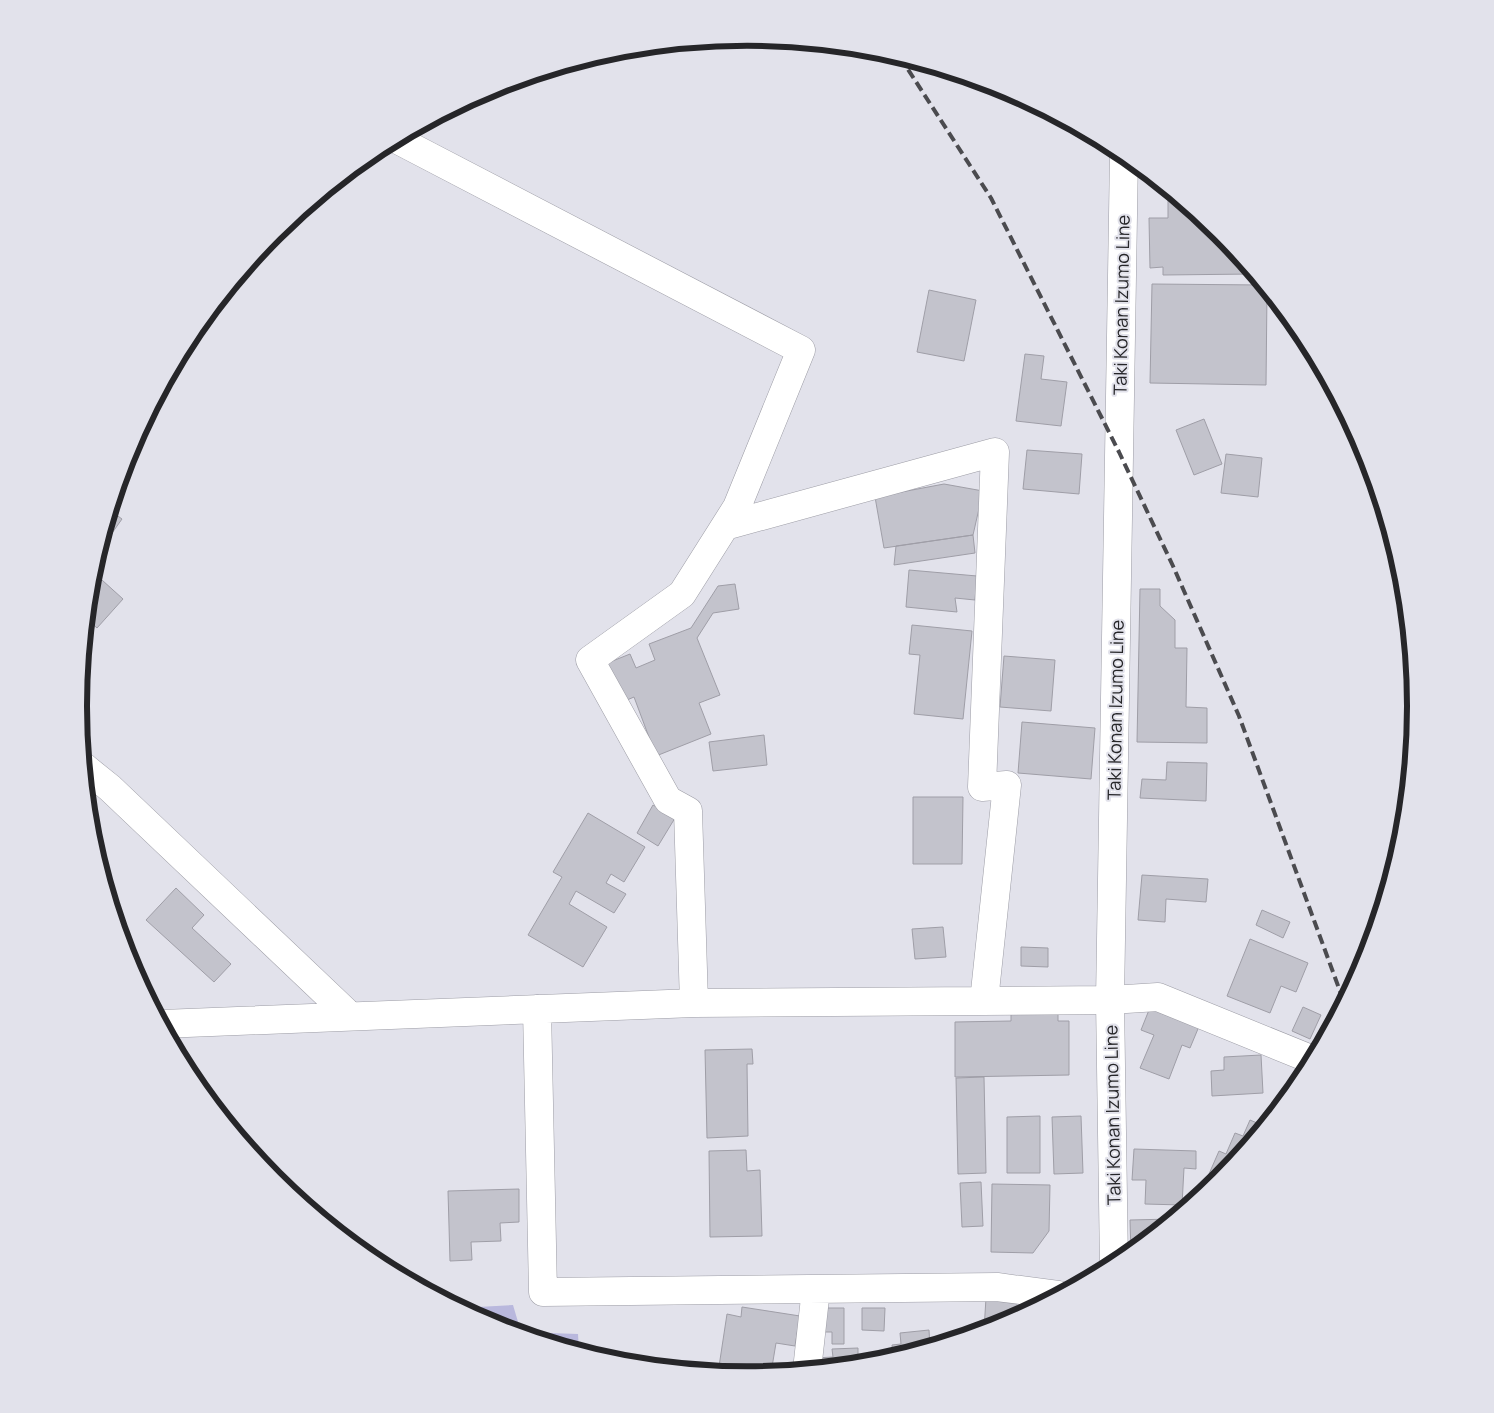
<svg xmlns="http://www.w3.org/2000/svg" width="1494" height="1413" viewBox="0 0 1494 1413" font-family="Manrope,sans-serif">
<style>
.green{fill:#b9b8dd}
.building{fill:#c3c3cc;stroke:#9f9ea7}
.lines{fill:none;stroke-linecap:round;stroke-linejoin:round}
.minor-casing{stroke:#9c9ca5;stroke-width:29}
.major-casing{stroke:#9c9ca5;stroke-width:29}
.minor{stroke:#fff;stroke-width:28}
.major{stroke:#fff;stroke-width:28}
.rail{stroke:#4b4b4f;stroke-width:4;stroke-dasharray:10 5;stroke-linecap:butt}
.labels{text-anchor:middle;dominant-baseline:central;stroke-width:4;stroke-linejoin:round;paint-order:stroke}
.street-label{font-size:18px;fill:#262629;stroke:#e2e2eb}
.rim{fill:none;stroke:#262629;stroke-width:6}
</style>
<rect width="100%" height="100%" fill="#e2e2eb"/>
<path class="green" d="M513,1305l8,27 57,2 1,17 -88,-27 -32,-16z"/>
<path class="building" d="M1168,191l52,43 33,40 -90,1v-8l-13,1 -1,-50h19z
M1152,284l110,1 5,6 -1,94 -116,-2z
M929,290l47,10 -12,61 -47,-9z
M1025,354l19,2 -3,23 26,3 -6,44 -45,-5z
M1204,419l18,45 -28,11 -18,-45z
M1027,450l55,4 -3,40 -56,-5z
M1226,454l36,4 -4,39 -37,-4z
M944,484l39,7 -10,44 -89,13 -9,-51z
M111,511l11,8 -24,34z
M973,535l2,18 -81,12 2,-19z
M909,570l68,6 -2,24 -20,-2 2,14 -51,-5z
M92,571l31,28 -26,29 -10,-9z
M735,584l4,25 -26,4 -16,25 23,57 -21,8 12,31 -55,22 -22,-59 -14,6 -15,-39 25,-10 6,14 19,-8 -6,-16 42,-16 27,-42z
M1140,589h20v17l15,14v28h12l-1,59 21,1v35l-70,-1z
M912,625l60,6 -9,88 -49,-5 6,-59 -11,-1z
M1004,656l51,4 -4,51 -51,-4z
M1022,722l73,6 -4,51 -73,-6z
M764,735l3,30 -54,6 -4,-29z
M1167,762l40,1 -1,38 -66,-3 2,-19 24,1z
M913,797h50l-1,67h-49z
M653,805l22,13 -17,28 -21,-13z
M588,813l57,34 -21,35 -13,-8 -5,9 20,11 -12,19 -38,-22 -7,13 38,23 -24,40 -55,-32 34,-58 -9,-5z
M1142,875l66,4 -2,23 -40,-3 -1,23 -27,-2z
M176,888l28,27 -12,13 39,36 -17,18 -68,-62z
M1262,910l28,12 -7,16 -27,-13z
M943,927l3,30 -31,2 -3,-30z
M1250,939l58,24 -12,29 -15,-6 -11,27 -43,-17z
M1021,947l27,1v19l-27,-1z
M1151,1005l49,19 -10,24 -8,-3 -13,34 -29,-11 14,-33 -13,-5z
M1303,1007l18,8 -11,24 -18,-8z
M1058,1010v11h11v54l-114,2v-55l56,-1v-10z
M752,1049l1,15h-6l1,72 -41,2 -2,-88z
M1261,1055l2,38 -51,3 -1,-25 13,-1v-13z
M984,1077l2,96 -28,1 -2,-96z
M1284,1090l8,2 -15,18z
M1040,1116v57h-33v-56z
M1081,1116l2,57 -29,1 -2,-57z
M1250,1120l14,6 -44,54 -15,12 -3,-2 17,-39 7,3 9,-21 8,3z
M1134,1149l62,2v18l-12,-1 -2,37 -37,-1 1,-24h-14z
M746,1150l1,21 13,-1 2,66 -52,1 -1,-86z
M981,1182l2,44 -21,1 -2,-44z
M992,1184l58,1 -1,46 -16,22 -42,-1z
M519,1189v33l-19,1 1,18 -30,1 1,18 -22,1 -2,-70z
M1172,1219l-41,34 -1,-33z
M986,1298l47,3v8l-30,16 -19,5z
M742,1307l58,9 -5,30 -19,-3 -5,30 -24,2 -29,-2 9,-59 14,3z
M820,1308h24v36h-12v-12h-12z
M862,1308h23l-1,23 -22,-1z
M929,1330l1,17 -37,11 -1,-13 9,-1 -1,-11z
M858,1348v17l-42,4 -1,-11 18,-1 -1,-8z"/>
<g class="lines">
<defs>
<path id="minor" d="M396,139l405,211 -64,157 -55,87 -92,66 78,140 20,11 6,192
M725,526l270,-74 -13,335 25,-2 -23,216
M84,767l26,21 239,227
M537,1009l6,283 454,-5 61,8
M162,1024l532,-21 416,-3 48,-3 155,63
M807,1370l9,-81"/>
<path id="major" d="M1114,1265l-4,-265 14,-845"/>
</defs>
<use href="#minor" class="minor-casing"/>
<use href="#major" class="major-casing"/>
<use href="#minor" class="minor"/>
<use href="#major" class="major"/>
<path class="rail" d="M900,57l91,141 128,254 54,114 66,150 105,286"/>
</g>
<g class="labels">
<g class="street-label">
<text transform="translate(1121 305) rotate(-89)">Taki Konan Izumo Line</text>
<text transform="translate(1115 710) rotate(-89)">Taki Konan Izumo Line</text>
<text transform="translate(1112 1115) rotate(-91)">Taki Konan Izumo Line</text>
</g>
</g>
<path d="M0 0H1494V1413H0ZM87 706a660 660 0 1 1 1320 0a660 660 0 1 1-1320 0Z" fill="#e2e2eb" fill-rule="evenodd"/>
<path class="rim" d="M87 706a660 660 0 1 1 1320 0a660 660 0 1 1-1320 0Z"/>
</svg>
